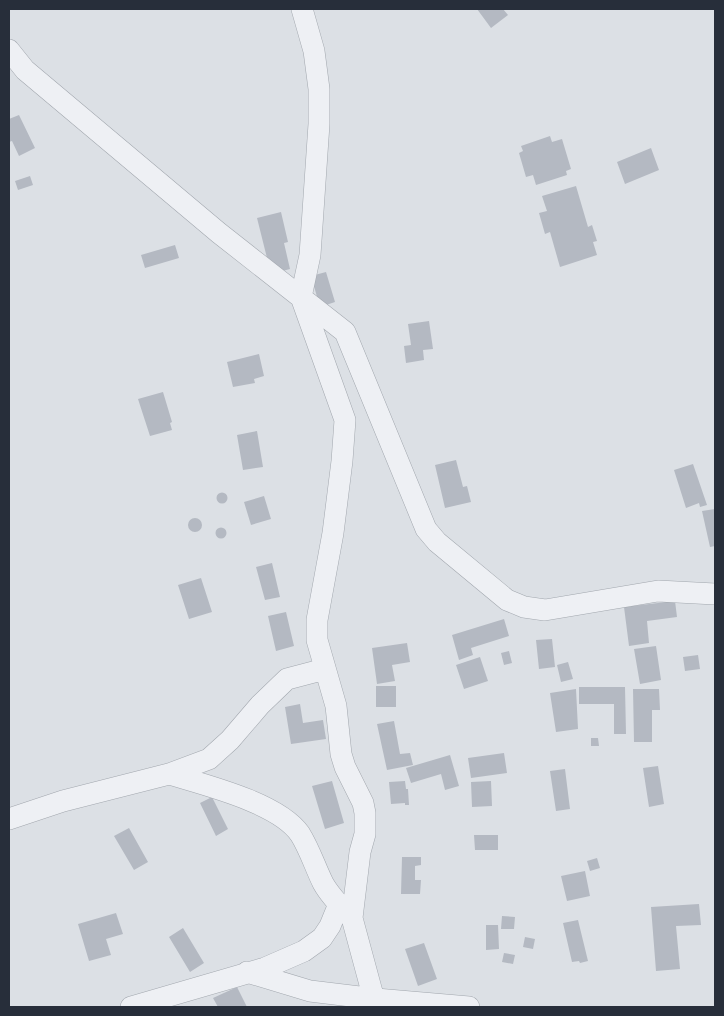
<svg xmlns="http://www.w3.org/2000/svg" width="724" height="1016" viewBox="0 0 724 1016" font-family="Arial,sans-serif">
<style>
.building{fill:#b4b9c2}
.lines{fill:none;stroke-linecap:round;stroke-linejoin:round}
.minor-casing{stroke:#a2a7ae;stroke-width:22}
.minor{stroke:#eef0f4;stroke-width:21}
</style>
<rect width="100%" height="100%" fill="#dce0e5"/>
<path class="building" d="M477,9h26l5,6 -17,13z
M19,115l16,33 -16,8 -7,-15 -3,1v-23z
M550,136l2,6 10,-3 9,30 -5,2 1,4 -31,10 -3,-10 -7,2 -7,-24 4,-2 -2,-5z
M651,148l8,22 -34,14 -8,-22z
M30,176l3,9 -15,5 -3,-9z
M576,186l12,41 4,-2 5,16 -4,1 4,13 -37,12 -10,-35 -5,2 -6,-21 8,-2 -5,-15z
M281,212l7,30 -4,1 6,26 -19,5 -14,-56z
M175,245l4,13 -34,10 -4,-13z
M326,272l9,30 -15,5 -9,-31z
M429,321l4,28 -10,1 1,10 -18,3 -2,-17 7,-1 -3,-21z
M259,354l5,22 -10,3 1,4 -22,4 -6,-25z
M163,392l9,30 -2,1 2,7 -22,6 -12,-37z
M257,431l6,36 -20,3 -6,-35z
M456,460l7,27 4,-1 4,16 -26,6 -10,-43z
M693,464l14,41 -7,2 -1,-4 -13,5 -12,-38z
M216.5 498a5.5 5.5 0 1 1 11 0a5.5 5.5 0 1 1-11 0Z
M264,496l7,23 -20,6 -7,-23z
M715,509v37l-5,1 -8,-36z
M188 525a7 7 0 1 1 14 0a7 7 0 1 1-14 0Z
M215.5 533a5.5 5.5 0 1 1 11 0a5.5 5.5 0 1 1-11 0Z
M272,563l8,34 -15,3 -9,-33z
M201,578l11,34 -23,7 -11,-34z
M675,601l2,16 -30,4 2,22 -20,3 -5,-39z
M286,612l8,34 -18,5 -8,-35z
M504,619l5,17 -38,12 2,7 -14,5 -7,-25z
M552,639l3,28 -16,2 -3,-29z
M407,643l3,19 -18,3 3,16 -18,3 -5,-36z
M656,646l5,34 -21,4 -6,-35z
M509,651l3,12 -8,2 -3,-12z
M698,655l2,14 -15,2 -2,-14z
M480,657l8,24 -24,8 -8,-24z
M568,662l5,17 -12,3 -4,-17z
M376,686h20v21h-20z
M579,687h46l1,47h-12v-30h-35z
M576,689l2,40 -22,3 -6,-39z
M633,689h26l1,21h-8v32h-18z
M300,704l3,19 20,-3 3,19 -35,5 -6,-37z
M394,721l6,33 10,-1 3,12 -26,5 -10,-46z
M591,738h7l1,8h-8z
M504,753l3,20 -36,5 -3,-20z
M450,755l9,31 -14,4 -4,-16 -30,9 -5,-15z
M658,766l6,38 -15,3 -6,-39z
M565,769l5,40 -14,2 -6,-40z
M332,781l12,42 -19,6 -13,-43z
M405,781l1,8h2l1,16h-4v-2l-14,1 -2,-22z
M491,781l1,25 -20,1 -1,-25z
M212,797l16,32 -12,7 -16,-33z
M129,828l19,34 -14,8 -20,-34z
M474,835h24v15h-23z
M402,857h19v8l-6,1v14h6l-1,14h-19z
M597,858l3,10 -10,3 -3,-10z
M585,871l5,25 -23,5 -6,-25z
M699,904l2,21 -25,1 4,43 -24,2 -5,-64z
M116,913l7,21 -17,5 5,16 -22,6 -11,-37z
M502,916l13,1 -1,12h-13z
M578,920l10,41 -8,2 -1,-2 -7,1 -9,-39z
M486,925h12l1,24 -13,1z
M183,928l21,35 -14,9 -21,-35z
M525,937l10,2 -2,10 -10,-2z
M424,943l13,36 -19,7 -13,-37z
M504,953l11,2 -2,9 -11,-2z
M237,987l10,20h-29l-5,-9z"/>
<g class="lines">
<defs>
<path id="minor" d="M302,9l12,42 5,38v35l-9,131 -9,42 44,123 -3,41 -9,72 -16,87v20l19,66 5,48 4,13 18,36 2,10v21l-5,18 -8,66 20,74 4,7 93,8
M9,50l16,20 194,163 126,99 81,197 11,13 70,58 17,7 21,3 113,-19 57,3
M169,774c36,11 110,29 131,60 10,16 15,33 23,49 7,13 19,25 29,35
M9,819l54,-18 106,-27 40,-15 21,-19 30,-35 27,-26 38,-10
M247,972l63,19 66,8
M131,1007l134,-39 39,-17 18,-13 8,-12 9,-22"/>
</defs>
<use href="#minor" class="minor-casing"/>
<use href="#minor" class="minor"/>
</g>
<rect width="724" height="1016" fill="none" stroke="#272e3a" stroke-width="20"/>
</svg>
